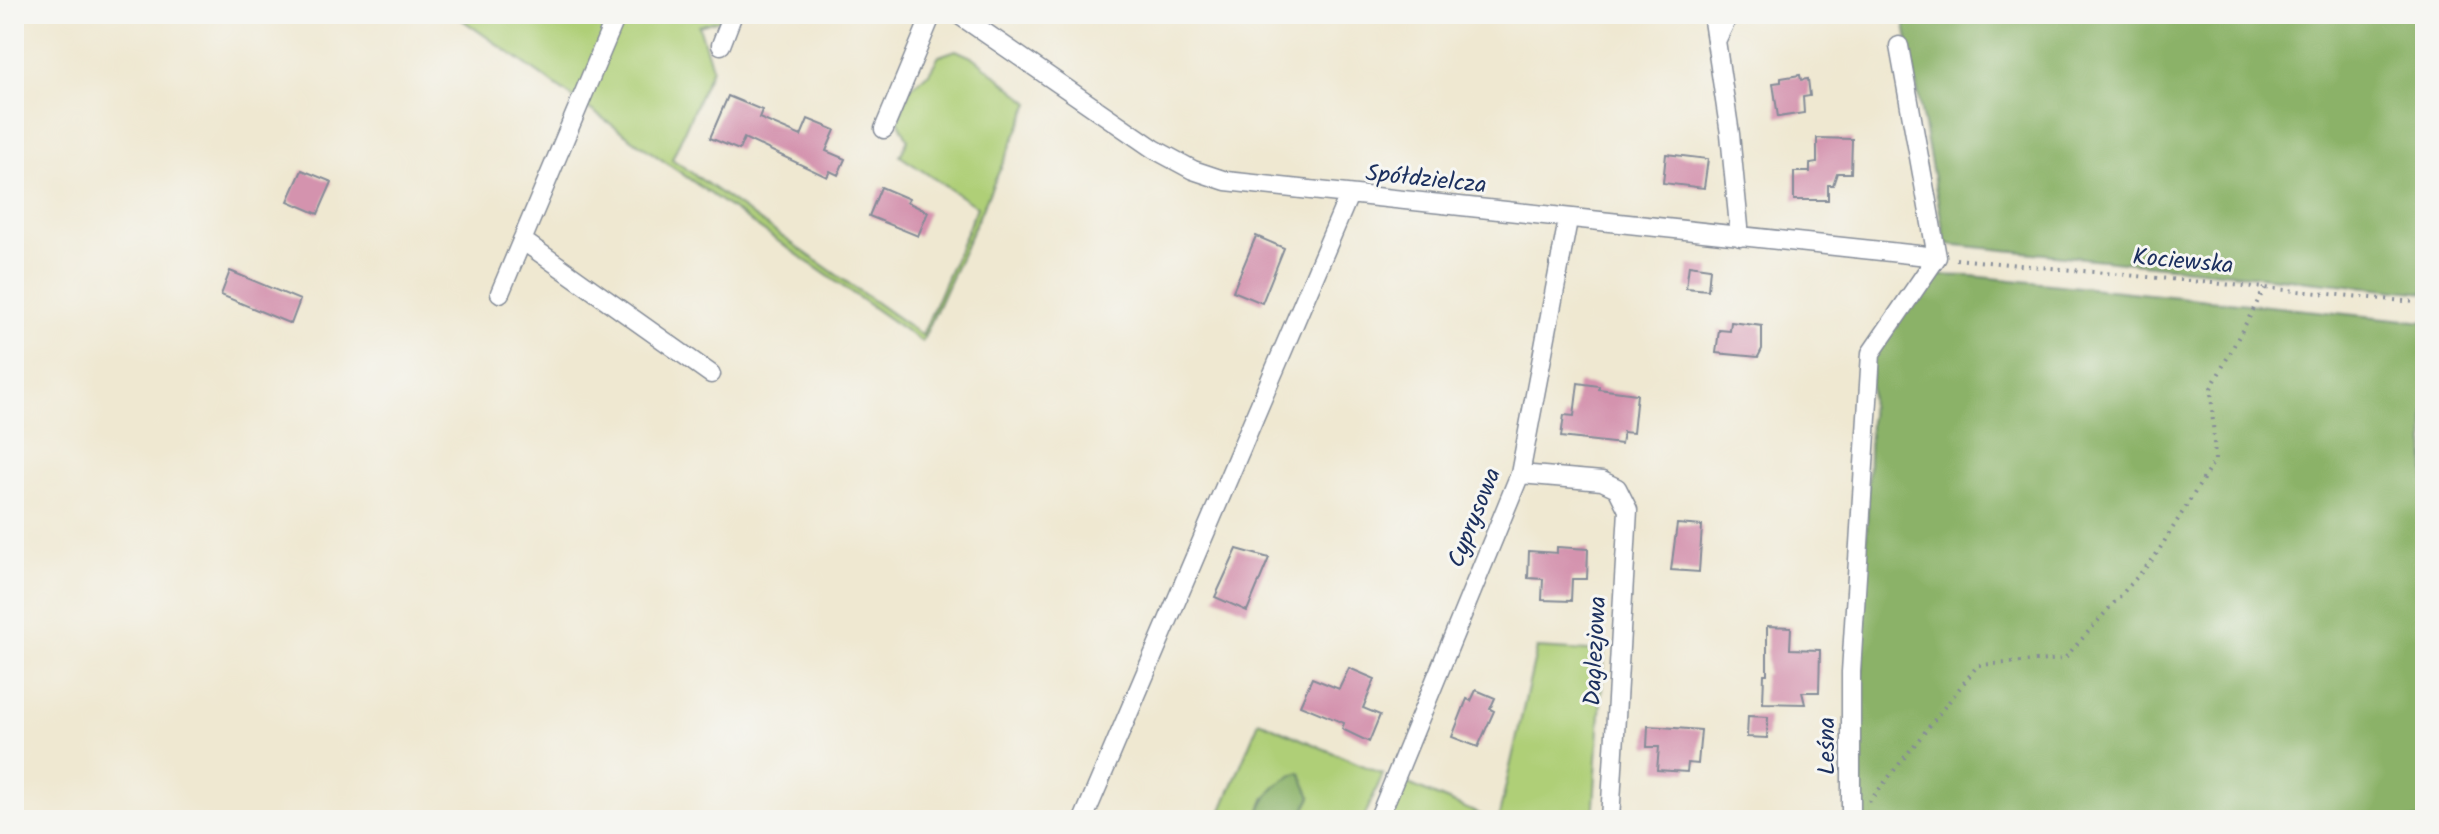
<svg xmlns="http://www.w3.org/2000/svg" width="2439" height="834" viewBox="0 0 2439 834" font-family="Kalam,sans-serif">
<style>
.green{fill:#afcf77;stroke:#657f6a;stroke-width:2}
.forest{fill:#8bb268;stroke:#537063;stroke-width:2}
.building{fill:#d493ae}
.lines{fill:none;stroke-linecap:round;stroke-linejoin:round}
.street-casing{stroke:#858c98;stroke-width:21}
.path{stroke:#858c98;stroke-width:4;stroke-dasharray:2 6;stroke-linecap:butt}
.street{stroke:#fff;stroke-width:18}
.labels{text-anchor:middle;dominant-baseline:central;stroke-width:6;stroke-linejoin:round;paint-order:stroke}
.street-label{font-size:24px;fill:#1b2f5e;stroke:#f6f6f2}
</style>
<rect width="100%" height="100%" fill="#f6f6f2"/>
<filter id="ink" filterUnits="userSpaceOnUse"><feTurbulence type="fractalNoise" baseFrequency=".0125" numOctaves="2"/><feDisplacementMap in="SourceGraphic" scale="16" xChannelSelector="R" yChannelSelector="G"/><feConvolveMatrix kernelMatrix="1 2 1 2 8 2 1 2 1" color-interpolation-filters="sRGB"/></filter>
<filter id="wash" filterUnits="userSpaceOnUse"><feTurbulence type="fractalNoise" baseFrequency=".006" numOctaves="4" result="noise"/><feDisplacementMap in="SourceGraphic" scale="32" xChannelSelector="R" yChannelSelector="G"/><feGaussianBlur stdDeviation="1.8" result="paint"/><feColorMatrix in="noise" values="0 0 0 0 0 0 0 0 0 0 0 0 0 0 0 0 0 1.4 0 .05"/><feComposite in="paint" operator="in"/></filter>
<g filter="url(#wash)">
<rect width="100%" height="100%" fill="#efe8d1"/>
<path class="green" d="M454,14h271l-2,5 -24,7 13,42 -40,91 250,176 55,-128 -77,-51 8,-16 -10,-20 13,-33 18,-14 10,-17 17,-6 20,9 54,44 -108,239z
M1537,648l67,4 -11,168h-95z
M1259,721l124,53 -20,46h-64l12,-23h-46l-9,23h-38z
M1406,783l87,37h-102z"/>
<path class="forest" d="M1903,14h522v279l-479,-49z
M1924,275l47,1 454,46v498h-567l14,-466z
M1300,772l11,25 -12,23h-43c9,-24 19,-39 44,-48z"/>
<g id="blocks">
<path class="building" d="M1800,75l1,5 7,-1 2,17 -7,1 1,16 -26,4 -5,-34 8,-1v-4z
M728,96l34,14 -3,8 42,18 7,-17 27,11 -9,21 19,8 -7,16 -8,-4 -3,6 -83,-39 -5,12 -29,-12z
M1817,138l35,1 -1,34h-14l-4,12h-5v15h-34v-28h16v-8l7,-1z
M1666,154l42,5 -4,29 -41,-5z
M302,170l30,12 -14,32 -30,-13z
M881,187l28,12 -2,3 21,10 -10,24 -49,-20z
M1256,236l28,12 -22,55 -29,-12z
M1689,265l21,3 -2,22 -22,-2z
M230,271l70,29 -9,24 -70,-29z
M1731,322l31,4v23l-4,8 -42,-4 3,-23 11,1z
M1578,383l21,3v3l38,5 -4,39 -10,-1 -2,12 -60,-7 3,-22 10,1z
M1677,524l25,2 -3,46 -28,-2z
M1557,547l31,2 -1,30h-15l-1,22 -29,-1 1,-21 -15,-1 1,-27 28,2z
M1237,549l32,9 -22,53 -32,-14z
M1767,626l24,1 -1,22 30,1 -1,42h-17l3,12 -42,-1 1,-29h3z
M1349,668l26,11 -12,29 17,7 -11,27 -27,-13 2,-6 -44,-18 12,-27 27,11z
M1476,690l19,8 -5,11 4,2 -16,36 -26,-10 15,-38 4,2z
M1748,716l20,1 -1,21 -20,-1z
M1648,726l53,4 -3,34 -10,-1 -1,9 -30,-2 2,-23h-12z"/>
</g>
</g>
<g filter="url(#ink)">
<use href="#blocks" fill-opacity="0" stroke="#858c98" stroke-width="2"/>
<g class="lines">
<defs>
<path id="street" d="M958,14l196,135 39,21 33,11 711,76
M1712,14l18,120 10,103
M1716,41l13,-27
M721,45l12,-31
M884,129l48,-115
M522,240l189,134
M500,293l117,-279
M1520,474l82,7 15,7 11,22 -18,310
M1083,820l266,-625
M1378,820l142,-346 48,-254
M1851,820v-148l20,-319 66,-96 -38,-211"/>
</defs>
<use href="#street" class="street-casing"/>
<path class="path" d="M1956,259l469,44
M1869,802l109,-137 86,-6 90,-101 61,-98 -4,-72 54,-100"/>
<use href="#street" class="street"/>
</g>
</g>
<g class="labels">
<g class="street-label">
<text transform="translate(1426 180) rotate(6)">Spółdzielcza</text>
<text transform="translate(2183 262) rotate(5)">Kociewska</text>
<text transform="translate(1475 518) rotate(-68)">Cyprysowa</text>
<text transform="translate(1596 651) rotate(-87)">Daglezjowa</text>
<text transform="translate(1827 746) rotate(-90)">Leśna</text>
</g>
</g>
<rect width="2439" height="834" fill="none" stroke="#f6f6f2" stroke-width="48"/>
</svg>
